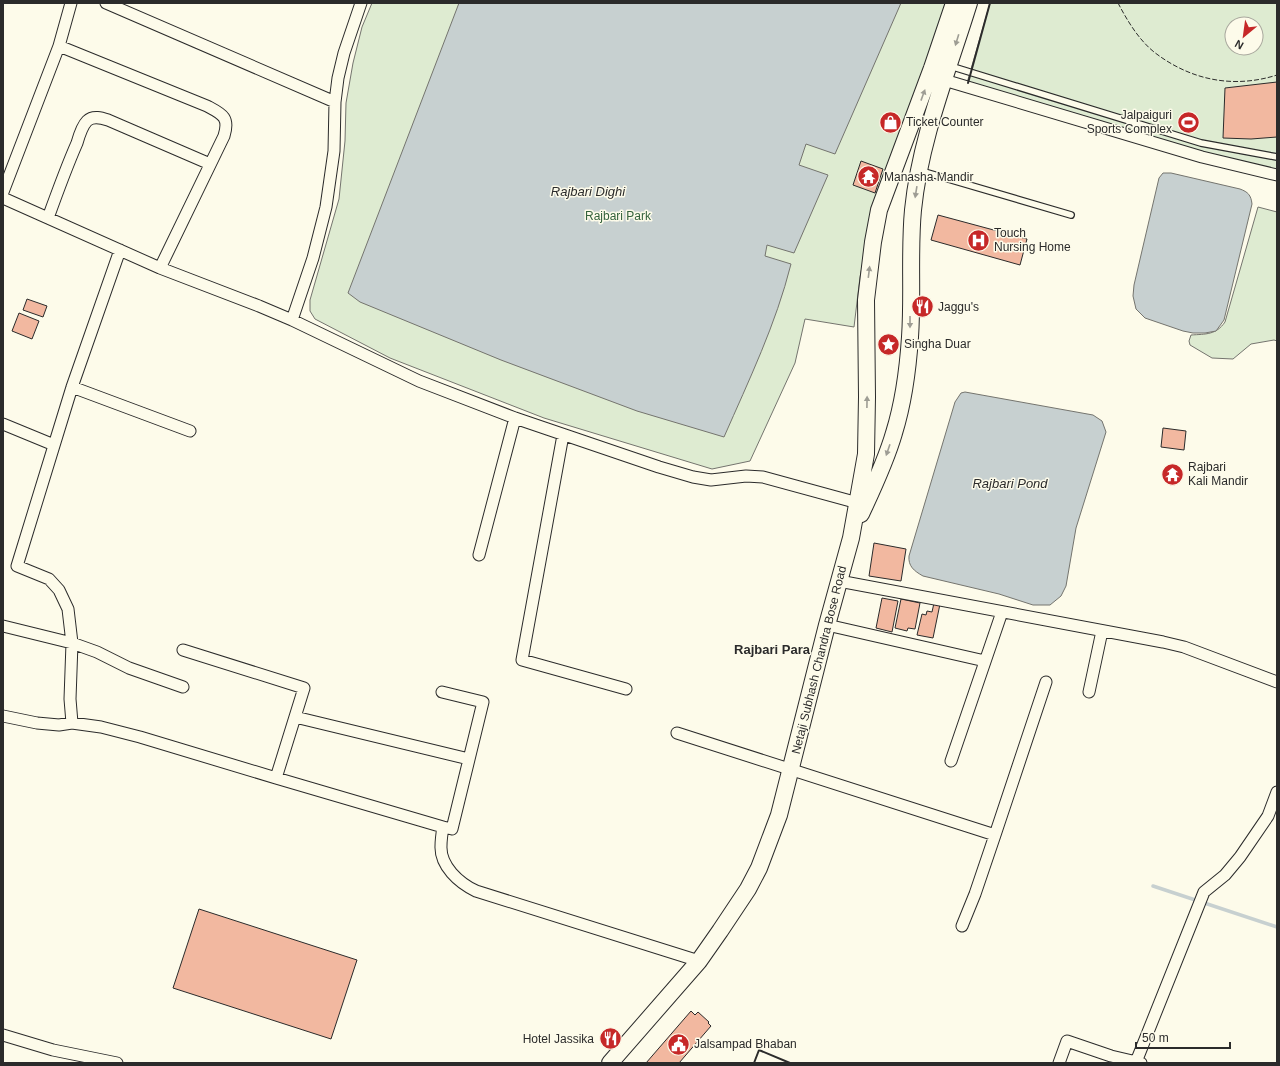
<svg xmlns="http://www.w3.org/2000/svg" width="1280" height="1066" viewBox="0 0 1280 1066" font-family="Helvetica,sans-serif">
<style>
.green{fill:#deebd1;stroke:#74746e;fill-rule:evenodd}
.water{fill:#c7d0d0;stroke:#74746e}
.lines{fill:none;stroke-linecap:round;stroke-linejoin:round}
.stream{stroke:#c7d0d0;stroke-width:3.5}
.building{fill:#f2b8a0;stroke:#2b2b2b}
.lane-casing{stroke:#2b2b2b;stroke-width:8}
.street-casing{stroke:#2b2b2b;stroke-width:13}
.secondary-casing{stroke:#2b2b2b;stroke-width:18}
.lane{stroke:#fdfbea;stroke-width:5.5}
.street{stroke:#fdfbea;stroke-width:11}
.secondary{stroke:#fdfbea;stroke-width:16}
.fence{stroke:#2b2b2b;stroke-width:1;stroke-dasharray:5 2;stroke-linecap:butt}
.wall{stroke:#2b2b2b;stroke-width:2}
.oneway{fill:#9e9d94}
.labels{text-anchor:middle;dominant-baseline:central;stroke-width:3;stroke-linejoin:round;paint-order:stroke}
.poi-label{font-size:12px;fill:#2b2b2b;stroke:#fdfbea;text-anchor:start}
.park-label{font-size:12px;fill:#34623c;stroke:#fdfbea}
.street-label{font-size:12px;fill:#2b2b2b;stroke:#fdfbea}
.water-label{font-size:13px;font-style:italic;fill:#2b2b2b;stroke:#fdfbea}
.neighbourhood-label{font-size:13px;font-weight:bold;fill:#2b2b2b;stroke:#fdfbea}
</style>
<rect width="100%" height="100%" fill="#fdfbea"/>
<path class="green" d="M372,3h578l-76,205 -14,69 -6,50 -49,-8 -10,44 -45,98 -38,8 -168,-51 -154,-60 -75,-39 -5,-8v-11l29,-101 6,-58 1,-38 7,-40 9,-36z
M990,3h287v169l-47,-10 -263,-79zM1232,24h24v24h-24z
M1258,207l19,5v129l-3,-1 -23,4 -18,15 -21,-1 -22,-13 -1,-4 2,-6c15,-1 25,0 34,-13z"/>
<path class="water" d="M459,3h442l-66,151 -29,-10 -7,21 29,10 -34,78 -27,-8 -2,11 26,8c-15,60 -42,116 -67,173l-87,-26 -136,-51 -141,-58 -12,-9z
M1163,173h8l69,16c8,3 11,6 12,15l-28,116 -8,11 -11,2h-12l-10,-2 -38,-13 -9,-9 -3,-13 1,-11 25,-107z
M965,392l128,23 9,6 4,11 -30,96 -10,58 -5,10 -11,9h-17l-34,-11 -76,-18c-9,-5 -15,-10 -14,-20l46,-154 6,-9z"/>
<g class="lines">
<path class="stream" d="M1153,886l124,41"/>
</g>
<path class="building" d="M1277,82v55l-26,2 -28,-1 2,-50z
M887,118l10,4 -2,4 -10,-4z
M861,161l22,8 -8,24 -22,-8z
M938,215l89,24 -7,26 -89,-25z
M27,299l20,7 -4,11 -20,-7z
M19,313l20,8 -7,18 -20,-8z
M1163,428l23,3 -2,19 -23,-3z
M874,543l32,6 -5,32 -32,-5z
M882,598l16,3 -6,31 -16,-4z
M901,599l19,4 -5,26 -7,-1 -1,3 -12,-3z
M934,603l6,1 -7,34 -16,-3 5,-21 4,1 1,-4 5,1z
M199,909l158,51 -26,79 -158,-51z
M691,1011l4,4 3,-3 11,10 -1,1 3,3 -32,37h-33z"/>
<g class="lines">
<defs>
<path id="lane" d="M950,66l251,77 76,14
M921,171l150,44"/>
<path id="street" d="M106,3l229,99
M59,46l148,60c15,8 23,11 17,30l-64,132
M944,80l258,77 75,18
M3,192l56,-146 12,-43
M3,198l157,70 99,38 33,14 127,61 96,37 144,49 34,10 18,3 35,-4 17,1 95,26
M48,218c9,-25 18,-50 29,-75 2,-7 5,-17 10,-22 6,-6 15,-3 21,-1l102,44
M292,320l21,-62 13,-51 8,-56 1,-49 3,-24 6,-25 17,-50
M72,387l118,44
M3,424l51,21
M563,435l-41,225 104,29
M479,555l36,-137
M839,581l324,61 21,5 93,35
M827,625l158,36
M3,626l69,17 25,9 32,16 54,19
M183,650l121,38 -28,90
M442,692l41,10 -31,127 -9,-2
M1089,692l13,-61
M3,716l34,7 22,2 13,-2 29,4 39,10 136,41 167,49c-1,6 -2,13 -2,19 -1,20 18,37 35,45l223,70
M295,717l174,42
M72,723l-2,-24 2,-56 -4,-34 -9,-19 -10,-11 -32,-13 55,-179 48,-137
M677,733l318,102 51,-153
M951,761l51,-149
M962,926l13,-32 20,-59
M3,1035l50,15 64,13
M1136,1062l68,-170 21,-17 15,-18 28,-41 9,-24
M1059,1063l8,-22 44,15 30,7"/>
<path id="secondary" d="M861,514c12,-26 25,-53 33,-81 9,-29 14,-65 16,-96 3,-42 -1,-85 3,-127 7,-71 35,-139 56,-207
M610,1063l89,-102 21,-30 28,-42 11,-21 20,-53 48,-190 24,-87 7,-39 8,-45 1,-57 -1,-97 7,-58 6,-32 53,-142 22,-65"/>
</defs>
<use href="#lane" class="lane-casing"/>
<use href="#street" class="street-casing"/>
<use href="#secondary" class="secondary-casing"/>
<use href="#lane" class="lane"/>
<use href="#street" class="street"/>
<use href="#secondary" class="secondary"/>
<path class="fence" d="M1118,3c9,17 20,36 36,49 36,28 79,37 123,23"/>
<path class="wall" d="M968,83l22,-80
M754,1063l5,-13 31,13"/>
</g>
<defs><path id="oneway-solid" d="M-6-.8H1V-3.2L6.5 0L1 3.2V.8H-6Z"/></defs>
<g class="oneway">
<use href="#oneway-solid" transform="translate(957 40) rotate(107)"/>
<use href="#oneway-solid" transform="translate(923 95) rotate(-70)"/>
<use href="#oneway-solid" transform="translate(916 192) rotate(99)"/>
<use href="#oneway-solid" transform="translate(869 272) rotate(-83)"/>
<use href="#oneway-solid" transform="translate(910 322) rotate(90)"/>
<use href="#oneway-solid" transform="translate(867 402) rotate(-89)"/>
<use href="#oneway-solid" transform="translate(888 450) rotate(109)"/>
</g>
<defs>
<symbol id="shop-disc" viewBox="-11 -11 22 22"><circle r="9.5" fill="#c62828" stroke="#fdfbea"/><path d="M-5-2.5h2.3a2.7 3.5 0 0 1 5.4 0H5L5.5 6h-11ZM-1.5-2.5h3a1.5 2.3 0 0 0-3 0Z" fill="#fff"/></symbol>
<symbol id="stadium-disc" viewBox="-11 -11 22 22"><circle r="9.5" fill="#c62828" stroke="#fdfbea"/><path d="M0-5a6.5 5 0 1 0 0 10a6.5 5 0 1 0 0-10ZM-3.5-1.8h7v3.6h-7Z" fill="#fff"/></symbol>
<symbol id="temple-disc" viewBox="-11 -11 22 22"><circle r="9.5" fill="#c62828" stroke="#fdfbea"/><path d="M0-6L5-2H3V0L6.5 2.5H4V6H1.5V3h-3V6H-4V2.5H-6.5L-3 0V-2H-5Z" fill="#fff"/></symbol>
<symbol id="hospital-disc" viewBox="-11 -11 22 22"><circle r="9.5" fill="#c62828" stroke="#fdfbea"/><path d="M-5-5h3v3.5h4V-5h3V5h-3V1.5h-4V5h-3Z" fill="#fff"/></symbol>
<symbol id="restaurant-disc" viewBox="-11 -11 22 22"><circle r="9.5" fill="#c62828" stroke="#fdfbea"/><path d="M-5-6h1v4h1v-4h1v4h1v-4h1v5L-1.5 .5V6h-2V.5L-5-1ZM5-6V6H3V1.5H1.5Q1.5-4 5-6Z" fill="#fff"/></symbol>
<symbol id="sight-disc" viewBox="-11 -11 22 22"><circle r="9.5" fill="#c62828" stroke="#fdfbea"/><path d="M0-6L1.8-2.2L6-1.7L2.9 1.2L3.7 5.4L0 3.3L-3.7 5.4L-2.9 1.2L-6-1.7L-1.8-2.2Z" fill="#fff"/></symbol>
<symbol id="civic-disc" viewBox="-11 -11 22 22"><circle r="9.5" fill="#c62828" stroke="#fdfbea"/><path d="M-.6-6.5H3V-4.5H.6V-3L4-1V1h2V6H-6V1h2V-1L-.6-3ZM-1.2 2.5V6h2.4V2.5Z" fill="#fff"/></symbol>
</defs>
<g fill-rule="evenodd">
<use href="#shop-disc" x="878" y="110" width="25" height="25"/>
<use href="#stadium-disc" x="1176" y="110" width="25" height="25"/>
<use href="#temple-disc" x="856" y="164" width="25" height="25"/>
<use href="#hospital-disc" x="966" y="228" width="25" height="25"/>
<use href="#restaurant-disc" x="910" y="294" width="25" height="25"/>
<use href="#sight-disc" x="876" y="332" width="25" height="25"/>
<use href="#temple-disc" x="1160" y="462" width="25" height="25"/>
<use href="#restaurant-disc" x="598" y="1026" width="25" height="25"/>
<use href="#civic-disc" x="666" y="1032" width="25" height="25"/>
</g>
<g class="labels">
<g class="poi-label">
<text x="1172" y="115" text-anchor="end">Jalpaiguri<tspan x="1172" dy="14">Sports Complex</tspan></text>
<text x="906" y="122">Ticket Counter</text>
<text x="884" y="177">Manasha Mandir</text>
<text x="994" y="233">Touch<tspan x="994" dy="14">Nursing Home</tspan></text>
<text x="938" y="307">Jaggu's</text>
<text x="904" y="344">Singha Duar</text>
<text x="1188" y="467">Rajbari<tspan x="1188" dy="14">Kali Mandir</tspan></text>
<text x="594" y="1039" text-anchor="end">Hotel Jassika</text>
<text x="694" y="1044">Jalsampad Bhaban</text>
</g>
<g class="park-label">
<text x="618" y="216">Rajbari Park</text>
</g>
<g class="street-label">
<text transform="translate(819 660) rotate(-76)">Netaji Subhash Chandra Bose Road</text>
</g>
<g class="water-label">
<text x="588" y="191">Rajbari Dighi</text>
<text x="1010" y="483">Rajbari Pond</text>
</g>
<g class="neighbourhood-label">
<text x="772" y="649">Rajbari Para</text>
</g>
</g>
<rect width="1280" height="1066" fill="none" stroke="#2b2b2b" stroke-width="8"/>
<g transform="translate(1244 36) rotate(209)"><circle r="19" fill="#fdfbea" stroke="#a9a89e"/>
<path d="M0-3L7 15L0 10L-7 15Z" fill="#c62828"/>
<text y="-6" font-size="11" font-weight="bold" text-anchor="middle" fill="#2b2b2b">N</text>
</g>
<path d="M1136 1042v6h94v-6" fill="none" stroke="#2b2b2b" stroke-width="2"/>
<text x="1142" y="1042" font-size="12" fill="#2b2b2b" stroke="#fdfbea" stroke-width="3" paint-order="stroke">50 m</text>
</svg>
